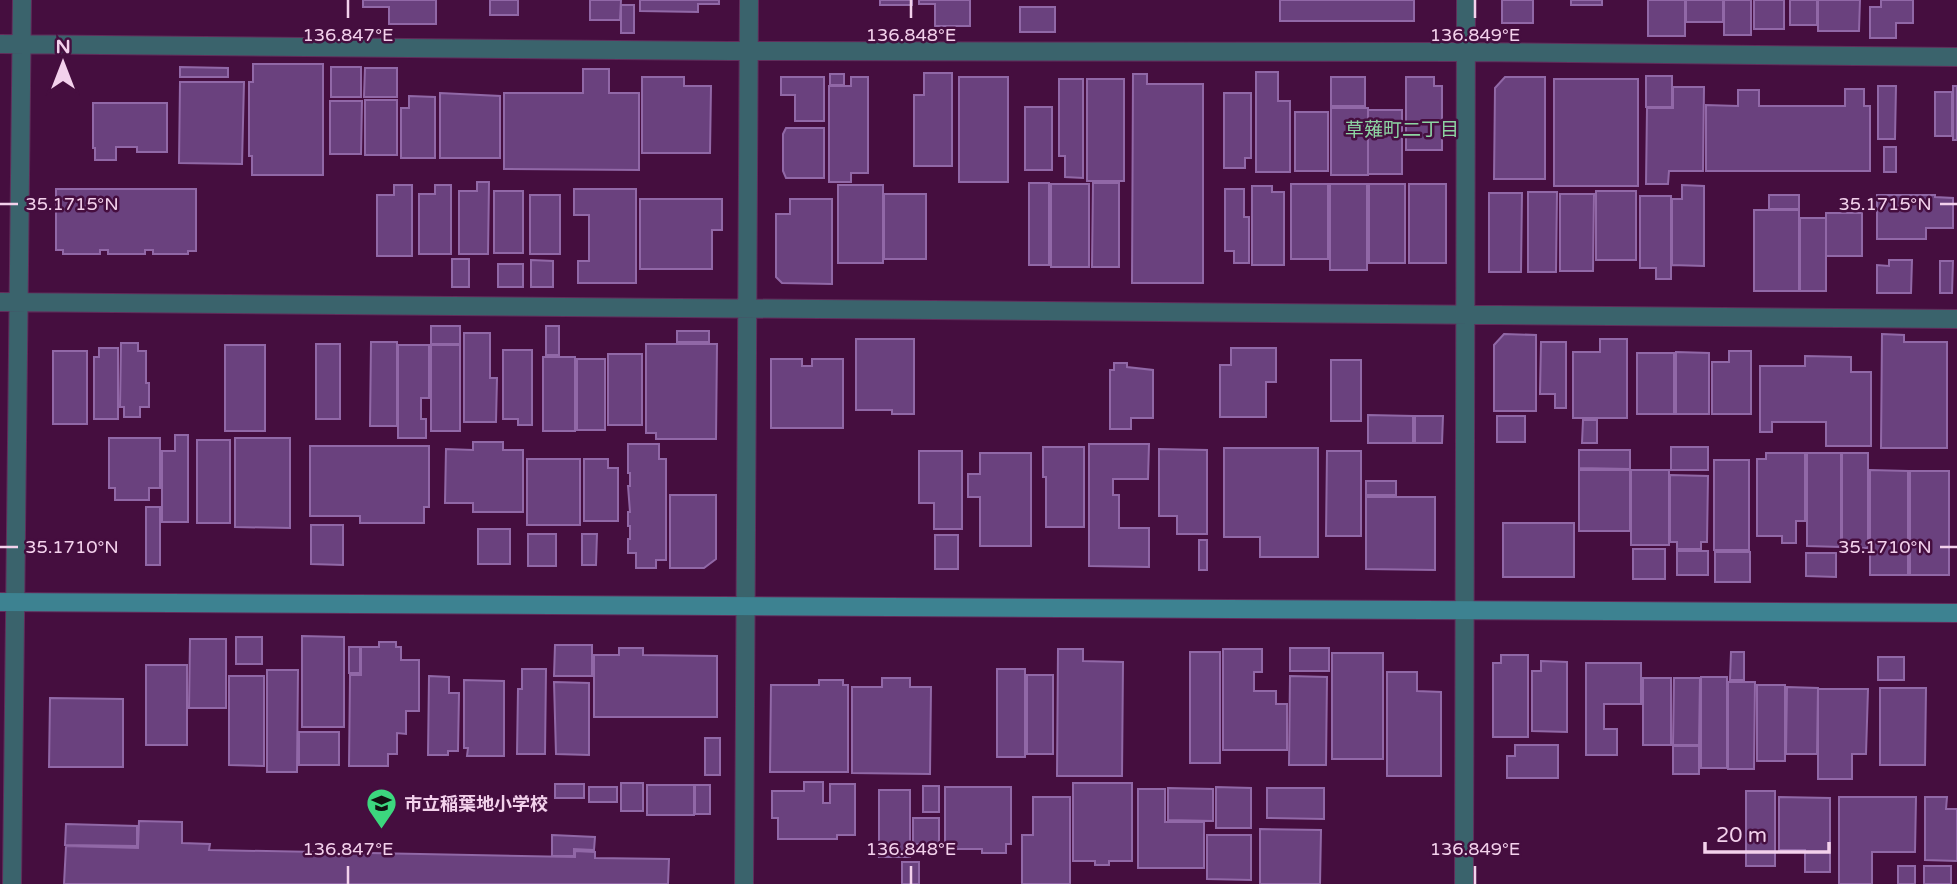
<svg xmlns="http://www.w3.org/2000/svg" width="1957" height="884" viewBox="0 0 1957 884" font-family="'Varela Round','Noto Sans JP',sans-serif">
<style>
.building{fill:#6a417e;stroke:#9168a7;stroke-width:2}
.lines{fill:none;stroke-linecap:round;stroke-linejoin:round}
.street-casing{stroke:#612d5b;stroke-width:20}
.secondary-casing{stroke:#612d5b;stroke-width:20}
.street{stroke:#3a636c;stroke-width:18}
.secondary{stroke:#3d8291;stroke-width:18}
.ticks{fill:none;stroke:#f3d1ec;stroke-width:2.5}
.labels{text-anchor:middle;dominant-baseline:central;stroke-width:5;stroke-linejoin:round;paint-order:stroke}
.poi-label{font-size:18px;font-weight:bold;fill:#f3d1ec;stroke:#450e3f;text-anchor:start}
.neighbourhood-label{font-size:19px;fill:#8dd4a2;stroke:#450e3f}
.ticks-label{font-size:18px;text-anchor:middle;fill:#f3d1ec;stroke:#450e3f;stroke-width:5;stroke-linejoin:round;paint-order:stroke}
</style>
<rect width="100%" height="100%" fill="#450e3f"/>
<path class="building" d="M363,0h73v24h-47v-17h-26z
M490,0h28v15h-28z
M590,0h31l-1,20h-30z
M640,0h79v4h-21v8l-58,-1z
M880,0h32v5h-32z
M919,0h51v26h-35v-22h-16z
M1280,0h134v21h-134z
M1502,0h31v23h-31z
M1571,0h31v5h-31z
M1648,0h37v36h-37z
M1686,0h37v22h-37z
M1724,0h27v35h-27z
M1754,0h30v29h-30z
M1790,0h27v25h-27z
M1818,0h42l-1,31h-41z
M1881,0h32v23h-17v15h-26v-31h11z
M621,5h13v28h-13z
M1020,7h35v25h-35z
M253,64h70v111h-71v-19h-3v-74h4z
M180,67l48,1v9h-48z
M331,67h30v30h-30z
M365,68h32v29h-33z
M583,69h26v24h30v77l-135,-1v-76h79z
M1256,72h22v29h12v71h-34z
M924,73h28v93h-38v-71h10z
M830,74h14v11h-14z
M1133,74h14v10h56v199h-71z
M1646,76h26v31h-26z
M642,77h42v9h27l-1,67h-68z
M781,77h43v44h-29v-26h-14z
M851,77h17v96h-17v9h-22v-96h22z
M959,77h49v105h-49z
M1331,77h34v29h-34z
M1406,77h28v9h8v64h-36z
M1505,77h40v102h-51l1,-91z
M1059,79h24v99l-18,-1v-21h-6z
M1087,79h37v102h-37z
M1554,79h84v107h-84z
M180,82h64l-2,82 -63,-1z
M1878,86h18l-1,53h-17z
M1953,86h4v54h-4z
M1673,87h31l-1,84h-34l-1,13h-22l1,-76h26z
M1845,89h19v17h6v65h-164v-66l32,1v-16h21v16h86z
M1935,92h17v44h-17z
M440,93l60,3v62h-60z
M1224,93h27v65h-6v10h-21z
M409,96l26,1v61h-34v-50h8z
M365,100h32v55h-32z
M330,101h32l-1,53h-31z
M93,103h74v49h-30v-5h-21v13h-21v-12h-2z
M1025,107h27v63h-27z
M1331,108h37v67h-37z
M1368,110h34v64h-34z
M1295,112h33v59h-33z
M786,128h38v50h-38l-3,-7v-37z
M1884,147h12v25h-12z
M477,182h12l-1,72h-29v-63h18z
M1029,183h20v82h-20z
M1093,183h26v84h-27z
M1051,184h38v83h-38z
M1291,184h37v75h-37z
M1330,184h37v86h-37z
M1369,184h36v79h-36z
M1409,184h37v79h-37z
M394,185h18v71h-35v-61h17z
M435,185h16v69h-32v-60h16z
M838,185h45v78h-45z
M1682,185l22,1v80l-32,-1v-66h10z
M1252,186h20v6h12v73h-32z
M56,189h140v62h-8v3h-35v-4h-8v4h-37v-4h-8v4h-37v-4h-7z
M574,189h62v94h-58v-22h11v-46h-15z
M1225,189h19v28h5v46h-15v-12h-9z
M494,191h29v62h-29z
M1596,191h40v69h-40z
M1528,192h29l-1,80h-28z
M1489,193h33l-1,79h-32z
M884,194h42v65h-42z
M1560,194h34l-1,77h-33z
M530,195h30v59h-30z
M1769,195h30v14h-30z
M1877,195h58v2l18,1v30h-27v11h-49z
M1640,196h31v83h-15v-11h-16z
M640,199h82v31h-10v39h-72z
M790,199h42v85l-50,-1 -6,-6v-63h14z
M1754,210h45v81h-45z
M1826,213h36v43h-36z
M1800,218h26v73h-26z
M452,259h17v28h-17z
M531,260l22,1v26h-22z
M1889,260h23l-1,33h-34v-28l12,1z
M1940,261h13l-1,32h-12z
M498,264h25v23h-25z
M431,326h29v18h-29z
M546,326h13v29h-13z
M677,331h32v11h-32z
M464,333h26v45h7l-1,44h-32z
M1504,334l32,1v76h-42v-66z
M1882,334l22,1v7h43v106h-66z
M856,339h58v75h-22v-4h-36z
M1600,339h27v79h-54v-66h27z
M371,342h26v84h-27z
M1541,342h25v66h-11v-14h-15z
M121,343h17v8h8v32h3v24h-9v10h-16v-10h-4z
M316,344h24v75h-24z
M646,344h71l-1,95h-60v-6h-10z
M225,345h40v86h-40z
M398,345h31v53h-8v21h5v19h-28z
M431,345h29v86h-29z
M99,348h19v71h-24v-62h5z
M1231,348h45v34h-10v35h-46v-52h11z
M503,350h29v75h-14v-6h-15z
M53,351h34v73h-34z
M1729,351h22v63h-39v-52h17z
M1676,352l33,1v61h-33z
M1637,353h37v61h-37z
M608,354h34v71h-34z
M1805,356l46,1v15h20v74h-45v-24h-54v10h-12v-66h45z
M543,357h32v74h-32z
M577,359h28v71h-28z
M771,359h31v7h10v-7h31v69h-72z
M1331,360h30v61h-30z
M1114,363h13v4l26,3v48h-22v11h-21v-59h4z
M1368,415l45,1v27h-45z
M1415,416h28l-1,27h-27z
M1497,416h28v26h-28z
M1583,420h14v23h-15z
M175,435h13v87h-26v-71h13z
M109,438h51v50h-11v12h-34v-12h-6z
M235,438h55v90l-55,-1z
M197,440h33v83h-33z
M473,442h30v8h20v62h-50v-9h-28l1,-54 27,1z
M628,444h31v15h7v101h-10v8h-20v-15h-8v-14h2v-13h-2v-14h2l-2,-26h2v-13h-2z
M1089,444h60l-1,35h-35v16h6v33h30v39l-60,-1z
M310,446h119v61h-5v16h-64v-7h-50z
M1043,447h41v80h-38v-50h-3z
M1671,447h37v23h-37z
M1224,448h94v109h-58v-20h-36z
M1159,449l48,1v84h-30v-18h-18z
M1579,450h51v19l-51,-1z
M919,451h43v78h-28v-26h-15z
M1327,451h34v85h-35z
M980,453h51v93h-51v-49h-12v-23h12z
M1766,453h39v68h-9v22h-14v-7h-25v-77h9z
M1807,453h34v94l-34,-1z
M1842,453h26v95h-26z
M527,459h53v66h-53z
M584,459h24v9h10v53h-34z
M1714,460h35v90h-35z
M1579,470h51v61h-51z
M1631,470h38v75h-38z
M1870,470l38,1v104h-38z
M1910,471h39v104h-39z
M1670,475l38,1 -1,66h-6v7h-24v-7h-7z
M1366,481h30v14h-30z
M670,495h46v64l-12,9h-34z
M1366,497h69v73l-69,-1z
M146,507h14v58h-14z
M1503,523h71v54h-71z
M311,525h32v40l-32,-1z
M478,529h32v35h-32z
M528,534h28v32h-28z
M582,534h15l-1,31h-14z
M935,535h23v34h-23z
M1199,540h8v30h-8z
M1633,549h32v30h-32z
M1677,551h31v24h-31z
M1715,552h35v30h-35z
M1806,553h30v24l-30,-1z
M302,636l42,1v90h-42z
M236,637h26v27h-26z
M190,639h36v69h-37z
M379,642h17v5h5v13h18v51h-13v23l-9,-1v21h-9v12h-39l1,-91h11v-28h18z
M555,645h37v31h-38z
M349,647h11v26h-11z
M619,648h24v7l74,1v61h-123v-62h25z
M1290,648h39v23h-39z
M1058,649h25v12l40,1 -1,114h-65z
M1223,649h39v23h-8v19h22v13h11v46h-64z
M1190,652h30v111h-30z
M1731,652h13v28h-14z
M1332,653h51v106h-51z
M1501,655h27v82h-35v-74h8z
M1878,657h26v23h-26z
M1541,661l26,1v70l-35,-1v-60h9z
M1586,663h55v41h-37v25h13v26h-31z
M146,665h41v80h-41z
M522,669h24l-1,85h-28l1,-65h4z
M997,669h28v88h-28z
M267,670h31l-1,102h-30z
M1387,672h30v19l24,1v84h-54z
M1027,675h26v79h-26z
M229,676h35v90l-35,-1z
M429,676l20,1v16h10l-1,58h-10v4h-20z
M1290,676l37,1 -1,88h-37z
M1701,677h26v91h-26z
M882,678h28v9h21l-1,87 -78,-1v-86h30z
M1643,678h28v67h-28z
M1674,678h26l-1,67h-26z
M464,680l40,1v75h-37l1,-8h-4z
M819,680h24v5h5v87h-78l1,-87h48z
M554,682l35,1v72l-33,-1z
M1728,682h27l-1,87h-26z
M1757,685h28v76h-28z
M1787,687l31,1 -1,66h-31z
M1880,688h46l-1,77h-45z
M1818,689h50l-2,65h-14v25h-34z
M50,698l73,1v68h-74z
M299,732h40v33h-40z
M705,738h15v37h-15z
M1515,745h43v33h-51v-22h8z
M1673,746h26v28h-26z
M804,782h19v21h7v-19h25v51h-18v4h-59v-21h-6v-27h32z
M621,783h22v28h-22z
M1073,783h59v78h-23v4h-14v-4h-22z
M555,784h29v14h-29z
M647,785h47v30h-47z
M695,785h15v29h-15z
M923,786h16v26h-16z
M589,787h28v15h-28z
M945,787h66v57h-5v9h-24v-4h-37z
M1216,787l35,1v40h-35z
M1168,788l45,1v32l-45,-1z
M1267,788h57v31l-57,-1z
M1138,789h27v33h39v46h-66z
M879,790h31v67h-31z
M1746,791h29v75h-29z
M1033,797h37v87h-48v-49h11z
M1779,797l51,1v74h-25v-22h-26z
M1839,797h77l-1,55h-43v32h-33z
M1925,797h22l-1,12h11v52l-32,-1z
M913,818h26v26h-26z
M139,821l43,1v21l28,1 -1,6 366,7v-6l20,1v6l74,1 -1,25h-604l2,-38 72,2z
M66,824l71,2v20l-72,-1z
M1260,829l61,1 -1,54h-60z
M552,835l43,2 -1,13 -20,-1v7h-22z
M1207,835h44v45l-44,-1z
M902,862h17v22h-17z
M1898,866h17v18h-17z
M1924,866h27v18h-27z"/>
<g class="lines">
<defs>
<path id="street" d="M0,44l728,7 738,1 491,5
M0,302l1957,17
M12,884l10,-884
M744,884l5,-884
M1464,884l2,-884"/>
<path id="secondary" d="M0,602l1957,11"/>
</defs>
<use href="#street" class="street-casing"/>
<use href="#secondary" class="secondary-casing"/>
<use href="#street" class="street"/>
<use href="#secondary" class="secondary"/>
</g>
<path class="ticks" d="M348,0v18M911,0v18M1475,0v18M0,204h18M1940,204h17M0,547h18M1940,547h17M348,866v18M911,866v18M1475,866v18"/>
<defs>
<symbol id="school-pin" viewBox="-11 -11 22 30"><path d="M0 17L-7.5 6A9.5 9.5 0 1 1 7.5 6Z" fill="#3cd77e" stroke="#450e3f"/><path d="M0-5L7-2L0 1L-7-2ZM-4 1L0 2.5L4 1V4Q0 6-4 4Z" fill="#111"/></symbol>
</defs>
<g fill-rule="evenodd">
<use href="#school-pin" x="364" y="786" width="35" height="47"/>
</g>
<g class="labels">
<g class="poi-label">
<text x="404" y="804">市立稲葉地小学校</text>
</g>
<g class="neighbourhood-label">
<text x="1402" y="130">草薙町二丁目</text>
</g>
</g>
<g class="ticks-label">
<text x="348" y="41">136.847°E</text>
<text x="911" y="41">136.848°E</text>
<text x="1475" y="41">136.849°E</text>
<text x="72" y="210">35.1715°N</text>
<text x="1885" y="210">35.1715°N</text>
<text x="72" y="553">35.1710°N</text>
<text x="1885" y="553">35.1710°N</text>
<text x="348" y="855">136.847°E</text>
<text x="911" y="855">136.848°E</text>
<text x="1475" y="855">136.849°E</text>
</g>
<g transform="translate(63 63)" stroke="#450e3f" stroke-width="5" paint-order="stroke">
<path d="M0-5L12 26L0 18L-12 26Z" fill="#f3d1ec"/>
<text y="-10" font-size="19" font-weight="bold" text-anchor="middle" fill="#f3d1ec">N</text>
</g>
<path d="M1705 842v10h124v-10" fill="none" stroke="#f3d1ec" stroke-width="3.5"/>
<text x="1716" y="842" font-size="21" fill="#f3d1ec" stroke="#450e3f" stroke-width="5" paint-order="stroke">20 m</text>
</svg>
